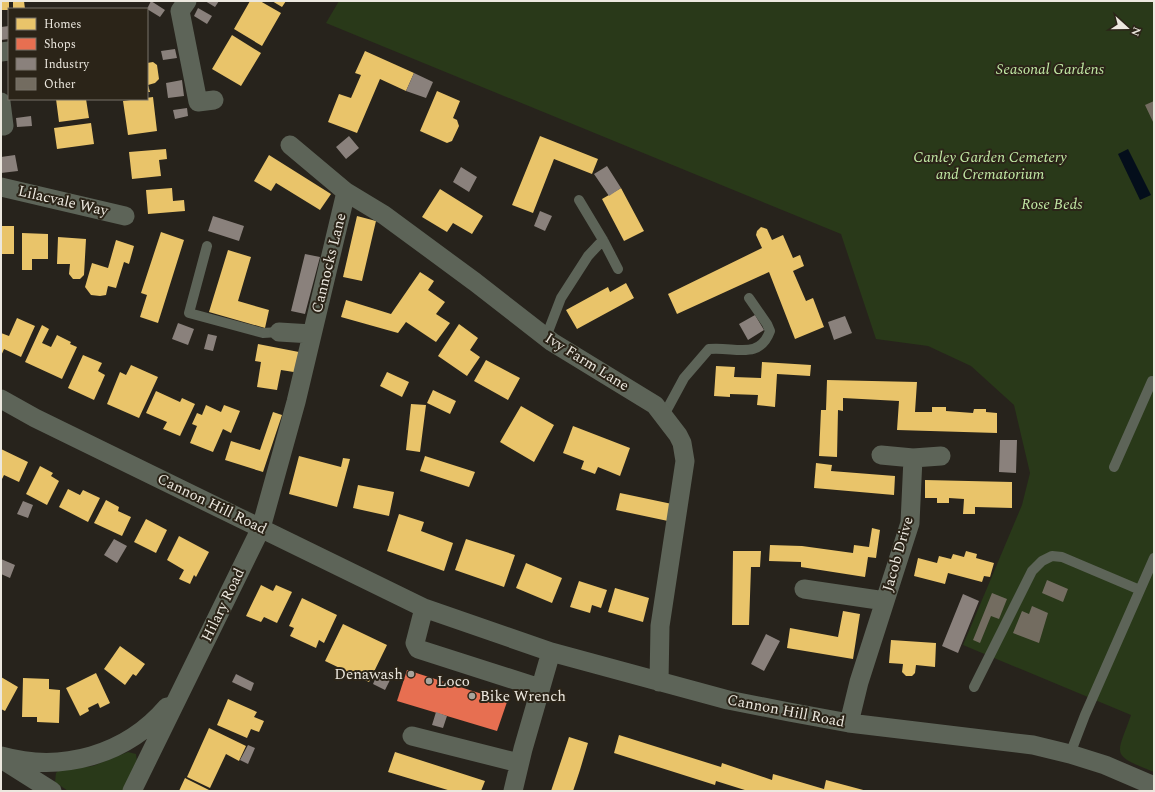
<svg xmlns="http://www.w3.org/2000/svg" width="1155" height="792" viewBox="0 0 1155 792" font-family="Spectral,serif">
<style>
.green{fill:#293919}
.water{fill:#040e1b}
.homes{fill:#e9c46a}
.shops{fill:#e76f51}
.industry{fill:#8a817c}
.building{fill:#736c60}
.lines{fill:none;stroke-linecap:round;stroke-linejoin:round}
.lane{stroke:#5d6458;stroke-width:10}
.street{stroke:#5d6458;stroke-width:19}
.poi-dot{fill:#a7a39b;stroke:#2b2418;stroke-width:1.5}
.labels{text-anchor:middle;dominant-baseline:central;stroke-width:4;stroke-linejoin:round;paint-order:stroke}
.park-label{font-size:15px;font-style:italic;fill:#c2e9a5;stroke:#2b2418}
.street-label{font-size:15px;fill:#ece8df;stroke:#2b2418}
.poi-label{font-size:15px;fill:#ece8df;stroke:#2b2418;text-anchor:start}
</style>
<rect width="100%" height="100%" fill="#27231c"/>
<path class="green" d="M339,1h815v771c-45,-18 -37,-16 -23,-57l-168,-70 59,-140 8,-32 -16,-68 -43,-39 -43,-20 -52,-7 -35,-105 -515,-211z
M128,752l8,2 1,8 -14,29h-55l-13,-9 1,-9 3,-3 34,-4z"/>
<path class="water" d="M1128,149l23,46 -11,5 -22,-46z"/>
<path class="homes" d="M1,1h8v9h-8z
M13,1h11l1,8h-12z
M250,1h10l21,12 -19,33 -28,-17z
M272,1h14l-4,6z
M232,35l29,18 -20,33 -29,-17z
M365,51l49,22 -8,18 -26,-12 -23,54 -29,-11 11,-28 12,4 10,-23 -6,-2z
M153,62l4,3 2,14 -4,4 -7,2 2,7h-3v-29z
M437,91l23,10 -7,17 4,2 2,6 -7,15 -5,2 -27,-12z
M153,97l4,34 -29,4 -5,-34z
M56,99h30l3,19 -30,4z
M91,123l3,21 -37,5 -3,-21z
M540,136l58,23 -6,15 -38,-15 -21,54 -21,-8z
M166,149l1,10 -8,1 2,16 -29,3 -3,-27z
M269,155l62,39 -11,16 -44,-27 -5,8 -17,-10z
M172,188l1,13 11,-1 1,11 -37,3 -2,-24z
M621,188l23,43 -20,10 -22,-42z
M440,189l43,27 -11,18 -19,-11 -6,9 -25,-15z
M357,216l19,5 -14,60 -19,-4z
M1,226h13v28h-13z
M761,227l6,2 5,11 11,-5 10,23 7,-3 4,11 -11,5 13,30 7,-3 11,29 -29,12 -26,-67 -92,42 -9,-20 94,-46 -6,-13 1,-4z
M161,232l23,8 -26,83 -18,-6 7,-22 -6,-2z
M22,233l26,1v25h-16v11h-10z
M58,237l28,2 -2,36 -4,4h-7l-4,-5 1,-10h-13z
M116,240l18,6 -5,18 -5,-2 -8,26 -8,-2 -2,9 -6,1 -9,-1 -6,-8 7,-24 16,5z
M228,250l23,7 -13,44 31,9 -4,18 -56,-16z
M420,272l14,9 -6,9 17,12 -9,12 14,9 -14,19 -30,-20 -8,11 -57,-16 5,-17 45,14z
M626,283l8,15 -57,31 -11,-19 42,-23 2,5z
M17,318l18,8 -14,31 -17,-8 -3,7v-23l8,3z
M459,324l19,14 -8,12 10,7 -13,19 -29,-20z
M42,325l7,4 -7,14 9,4 6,-12 14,7 -1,2 7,3 -15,32 -37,-17z
M258,344l46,9 -4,20 -19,-3 -4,20 -20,-3 4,-25 -6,-1z
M83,355l19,8 -4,8 7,4 -11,25 -26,-12z
M486,360l34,18 -12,22 -34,-19z
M762,362l49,3 -1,11 -33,-2 -2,33 -18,-2 1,-10 -28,-1v3l-16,-1 2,-30 19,1 -1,10 27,1z
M131,365l27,12 -19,41 -32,-14 13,-32 6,3z
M387,372l22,10 -7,15 -22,-11z
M827,380l90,2 -2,30h17v-5h14v4l27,2 1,-4h12v3l11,1v20l-100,-3 2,-29 -56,-3v13l-5,-1 -1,47 -18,-1 2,-46h5z
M433,390l23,11 -6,13 -23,-11z
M156,391l24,11 2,-4 13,6 -15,32 -17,-7 4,-7 -21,-9z
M411,404l15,1 -6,47 -14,-2z
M206,405l15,7 3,-7 16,6 -9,22 -8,-4 -10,23 -23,-9 7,-17 -5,-2 5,-11 5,2z
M521,406l33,19 -20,37 -34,-20z
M273,412l9,3 -19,57 -38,-12 6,-19 29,9z
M573,426l57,22 -10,28 -22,-9 -3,7 -8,-3 -6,-2 3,-8 -21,-8z
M1,449l27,13 -9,20 -15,-7 -3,6z
M299,456l42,11 2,-9 7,1 -13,48 -48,-13z
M425,456l50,16 -6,15 -49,-16z
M816,463l16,2 -1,6 64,5 -1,19 -80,-7z
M40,466l13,7 -2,3 8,5 -12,24 -21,-11z
M925,480l87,2v26l-37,-1v7h-12l1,-15 -15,-1v5h-12v-5h-12z
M358,485l36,7 -5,24 -36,-8z
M68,489l12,6 3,-5 17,8 -12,24 -29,-15z
M620,493l52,11 -4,17 -52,-11z
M106,500l13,7 -1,4 13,6 -9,19 -28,-13z
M399,514l25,8 -3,9 32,12 -9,28 -57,-20z
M146,519l21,11 -11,23 -22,-11z
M872,528l8,2 -4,28 -8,-1 -3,20 -64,-10v-5l-32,-1 1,-16 32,1 51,7 1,-8 15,2z
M179,536l30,16 -13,25 -2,-2 -4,9 -11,-5 5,-9 -17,-10z
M466,539l49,16 -11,32 -49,-17z
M733,551h28l-1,16h-9l-2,58h-17z
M966,551l11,3 -1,4 18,5 -4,14 -6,-1 -2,6 -34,-9 -3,11 -31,-8 4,-18 19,5 2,-7 12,3 2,-5 11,3z
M526,563l36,15 -10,25 -36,-15z
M579,581l28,9 -6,18 -9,-3 -2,8 -20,-6z
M261,585l12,6 3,-6 16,7 -15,31 -13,-6 -3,5 -15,-6z
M615,588l34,10 -6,24 -35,-10z
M302,598l35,17 -13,28 -5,-3 -3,8 -26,-12 4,-8 -5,-2z
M843,611l17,3 -7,45 -66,-11 3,-20 48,9z
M343,624l44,21 -18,37 -44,-21z
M891,640l45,3 -1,24 -19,-2 -1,8 -3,3h-6l-4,-4 1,-8 -14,-1z
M120,646l25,18 -9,12 -3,-2 -8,11 -21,-16z
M96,673l14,30 -10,5 -2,-5 -10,5 1,3 -9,5 -14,-28z
M1,677l17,10 -13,24 -4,-2z
M23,678l26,1v10l11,1 -1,33 -22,-1v-5h-15z
M228,699l29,13 -3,5 10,4 -5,11 -8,-3 -4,9 -30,-13z
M209,728l37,18 -7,15 -13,-7 -16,34 -23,-11z
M619,735l102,32 1,-4 50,17 1,-6 51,15 2,-9 41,11h-119l-32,-10 -1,4 -101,-32z
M569,737l19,6 -8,27 -7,21h-22z
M395,752l90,29 -4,10h-30l-63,-19z
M185,778l26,13h-32z"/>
<path class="shops" d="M407,670l100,32 -10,29 -100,-30z"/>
<path class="industry" d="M151,1l14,9 -5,7 -13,-8z
M205,1h14l-4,6z
M198,8l14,8 -5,8 -13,-8z
M9,26v13l-8,1v-13z
M175,49l2,9 -14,2 -2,-9z
M414,73l19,9 -7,16 -20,-7z
M182,80l2,16 -16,2 -2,-15z
M187,108l1,8 -13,3 -2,-9z
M31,116l1,10 -15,1 -1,-9z
M349,136l10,12 -13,11 -10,-12z
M15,155l3,16 -17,2v-16z
M607,166l14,22 -12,8 -15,-22z
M461,167l16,10 -8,15 -16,-10z
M540,211l12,5 -7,15 -11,-5z
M213,216l31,10 -5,15 -31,-10z
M305,254l15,3 -15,57 -14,-3z
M755,315l9,15 -16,10 -9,-16z
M845,316l7,17 -18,7 -6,-18z
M178,323l16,6 -6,16 -16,-6z
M208,334l9,2 -4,15 -9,-2z
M1000,440h17l-1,33 -17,-1z
M23,501l10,4 -5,13 -11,-4z
M114,539l13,7 -10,17 -13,-8z
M1,559l14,6 -5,13 -9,-4z
M963,594l16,7 -21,52 -16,-7z
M766,634l14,7 -16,30 -13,-7z
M379,670l13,6 -7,14 -12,-6z
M236,674l18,9 -3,8 -19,-9z
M436,712l11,4 -4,12 -11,-3z
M248,745l7,3 -7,16 -8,-4z"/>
<path class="building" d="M1154,101v23l-9,-19z
M1047,580l21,9 -5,13 -21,-9z
M992,593l15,6 -8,20 -8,-3 -11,27 -7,-3z
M1032,606l16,7 -9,30 -26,-10 9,-22 7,3z"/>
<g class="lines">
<path class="lane" d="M579,200l24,40 15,29
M207,246l-18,67 74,20 16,-1
M546,337l15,-39 27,-42 15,-16
M664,415l20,-37 25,-29c25,-3 50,12 61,-18l-3,-7 -18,-26
M1114,467l38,-86 2,1
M974,687l58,-116 10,-10 10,-5 10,1 78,33
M1070,754l15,-39 69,-157"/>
<path class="street" d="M187,1l-7,10 18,91 16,-2
M1,52l8,-1
M1,102l3,24
M290,145l56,47 38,23 91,67 77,60 103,63 23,30 4,8 3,18 -25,165 -1,56
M1,187l124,29
M279,332l33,2
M1,399l34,19 389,190 127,44 177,48 61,12 60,11 184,22 37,9 35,11 49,21
M881,455l32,3 28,-2
M804,589l81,12
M424,608l-9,35 3,6 122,39
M849,723l10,-41 51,-159 3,-65
M412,736l107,27
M1,756c61,17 125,-1 166,-49
M6,762l46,29
M132,791l129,-263 35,-126 50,-210
M513,791l10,-42 28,-97"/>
</g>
<g class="poi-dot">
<circle cx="411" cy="674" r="4"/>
<circle cx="429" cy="681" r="4"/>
<circle cx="472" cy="696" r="4"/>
</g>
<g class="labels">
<g class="park-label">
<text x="1050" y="69">Seasonal Gardens</text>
<text x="990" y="157">Canley Garden Cemetery<tspan x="990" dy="17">and Crematorium</tspan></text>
<text x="1052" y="204">Rose Beds</text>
</g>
<g class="street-label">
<text transform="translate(63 201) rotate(13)">Lilacvale Way</text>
<text transform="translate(329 263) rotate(-76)">Cannocks Lane</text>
<text transform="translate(587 362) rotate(32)">Ivy Farm Lane</text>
<text transform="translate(212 504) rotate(26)">Cannon Hill Road</text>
<text transform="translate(898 554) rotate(-74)">Jacob Drive</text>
<text transform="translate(223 605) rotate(-64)">Hilary Road</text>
<text transform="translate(786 711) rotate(11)">Cannon Hill Road</text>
</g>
<g class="poi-label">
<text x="403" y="674" text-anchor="end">Denawash</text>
<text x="437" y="681">Loco</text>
<text x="480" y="696">Bike Wrench</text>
</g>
</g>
<rect width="1155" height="792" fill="none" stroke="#ece8df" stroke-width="4"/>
<rect x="8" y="8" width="140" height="92" fill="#2b2418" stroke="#787268"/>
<rect x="16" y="18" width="20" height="12" fill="#e9c46a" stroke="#787268"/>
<text x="44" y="28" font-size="12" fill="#ece8df">Homes</text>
<rect x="16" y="38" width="20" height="12" fill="#e76f51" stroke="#787268"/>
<text x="44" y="48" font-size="12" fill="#ece8df">Shops</text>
<rect x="16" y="58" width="20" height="12" fill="#8a817c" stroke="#787268"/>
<text x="44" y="68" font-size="12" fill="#ece8df">Industry</text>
<rect x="16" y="78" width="20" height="12" fill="#736c60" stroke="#787268"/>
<text x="44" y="88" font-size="12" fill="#ece8df">Other</text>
<g transform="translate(1127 28) rotate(111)" stroke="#2b2418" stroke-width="3" paint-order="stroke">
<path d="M0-3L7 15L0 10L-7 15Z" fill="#ece8df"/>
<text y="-6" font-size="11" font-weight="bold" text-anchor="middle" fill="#ece8df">N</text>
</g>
</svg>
